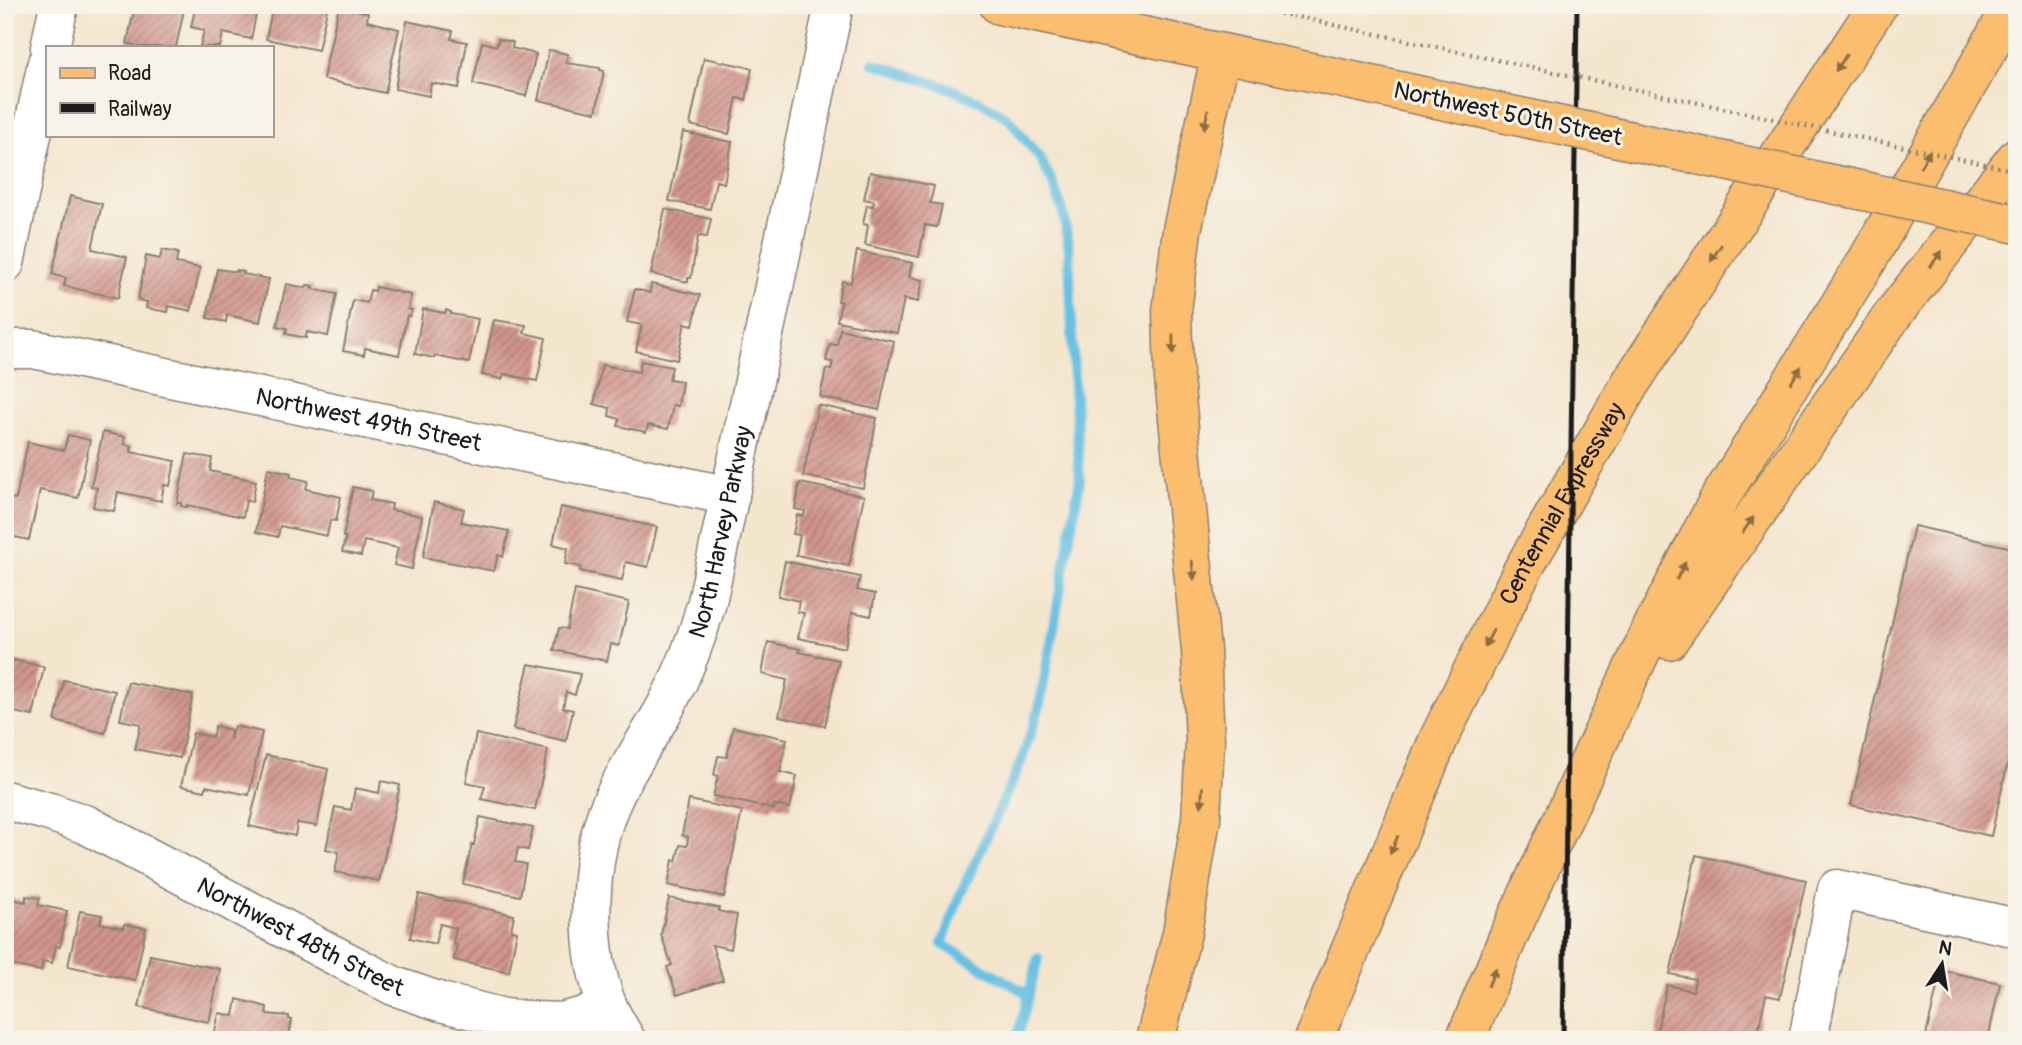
<svg xmlns="http://www.w3.org/2000/svg" width="2022" height="1045" viewBox="0 0 2022 1045" font-family="Pangolin,sans-serif">
<style>
.lines{fill:none;stroke-linecap:round;stroke-linejoin:round}
.stream{stroke:#66c1e4;stroke-width:10}
.building{fill:url(#building-hatch)}
.minor-casing{stroke:#888074;stroke-width:41}
.major-casing{stroke:#888074;stroke-width:41}
.highway-casing{stroke:#888074;stroke-width:41}
.path{stroke:#888074;stroke-width:4.5;stroke-dasharray:2 5;stroke-linecap:butt}
.minor{stroke:#fff;stroke-width:38}
.major{stroke:#fabe6e;stroke-width:38}
.highway{stroke:#fabe6e;stroke-width:38}
.rail{stroke:#1c1c1c;stroke-width:5}
.major-bridge-casing{stroke:#888074;stroke-width:41;stroke-linecap:butt}
.path-bridge{stroke:#888074;stroke-width:4.5;stroke-dasharray:2 5;stroke-linecap:butt}
.major-bridge{stroke:#fabe6e;stroke-width:38}
.oneway{fill:#8b6d45}
.labels{text-anchor:middle;dominant-baseline:central;stroke-width:6;stroke-linejoin:round;paint-order:stroke}
.street-label{font-size:24px;fill:#1c1c1c;stroke:#f7f3e8}
</style>
<defs>
<pattern id="building-hatch" width="6" height="6" patternUnits="userSpaceOnUse" patternTransform="scale(1.75)"><rect width="6" height="6" fill="#d1958c"/><path d="M-1 1l2-2M0 6l6-6M5 7l2-2" fill="none" stroke="#a97972"/></pattern>
</defs>
<rect width="100%" height="100%" fill="#f7f3e8"/>
<filter id="ink" filterUnits="userSpaceOnUse"><feTurbulence type="fractalNoise" baseFrequency=".0143" numOctaves="2"/><feDisplacementMap in="SourceGraphic" scale="14" xChannelSelector="R" yChannelSelector="G"/><feConvolveMatrix kernelMatrix="1 2 1 2 8 2 1 2 1" color-interpolation-filters="sRGB"/></filter>
<filter id="wash" filterUnits="userSpaceOnUse"><feTurbulence type="fractalNoise" baseFrequency=".00686" numOctaves="4" result="noise"/><feDisplacementMap in="SourceGraphic" scale="28" xChannelSelector="R" yChannelSelector="G"/><feGaussianBlur stdDeviation="1.57" result="paint"/><feColorMatrix in="noise" values="0 0 0 0 0 0 0 0 0 0 0 0 0 0 0 0 0 1.4 0 .05"/><feComposite in="paint" operator="in"/></filter>
<g filter="url(#wash)">
<rect width="100%" height="100%" fill="#f4e5cd"/>
<g class="lines">
<path class="stream" d="M873,63l76,25 32,14 27,16 31,39 13,24 11,30 6,38 5,135 6,96 -41,229 -18,53 -61,133 -18,49 86,50
M1017,1040l21,-82"/>
</g>
<g id="blocks">
<path class="building" d="M135,5h50l-9,42h-42v-2l-7,-2z
M196,5h62l-7,34 -28,-6 -3,14h-20l4,-17 -13,-3z
M273,5h38l16,4 -9,41 -52,-11z
M339,6l29,7 -1,8 32,8 -14,64 -62,-14z
M407,21l46,10 -2,8 16,3 -8,46 -28,-5 -2,13 -34,-7z
M498,39l15,3 -1,6 24,6 -10,42 -53,-12 9,-42 15,4z
M549,50l19,4 -2,9 34,5v2l4,1 -8,41 -58,-12z
M704,58l48,10 -6,32 -9,-2 -8,36 -39,-9z
M683,132l49,10 -8,41 -8,-2 -6,28 -41,-8z
M870,172l64,14 -4,17 12,2 -5,22 -12,-2 -6,32 -54,-12 3,-20 -5,-1 4,-19 6,1 1,-5 -10,-2z
M70,196l32,8 -10,45 35,8 -9,41 -54,-12 2,-8 -14,-4z
M665,209l46,10 -4,18 -9,-1 -7,42h-3v4l-37,-8z
M162,250l16,3 -2,10 24,5 -9,43 -22,-5 -1,6 -22,-4 1,-6 -9,-2 8,-44 14,3z
M857,251l55,12 -3,14 14,3 -5,22 -14,-3 -7,34 -60,-12 4,-19 -3,-1 4,-20 9,2z
M217,269l20,3v-2l7,2 -1,2 26,5 -9,43 -33,-7 -1,7 -19,-4z
M286,284l20,4 1,-3 6,1 -1,3 25,5 -9,42 -21,-4 -1,6 -20,-4 1,-6 -10,-2z
M651,284l49,11 -7,30 -8,-2 -8,37 -41,-9 6,-26 -15,-3 8,-33 15,4z
M376,287l35,8 -3,14 4,1 -2,6 -3,-1 -8,40 -34,-7 -1,7 -21,-4 10,-51 14,3 3,-13 5,1z
M423,309l22,4 1,-3 5,2v2l27,5 -9,44 -34,-7 -1,2 -19,-4z
M494,320l32,5 -2,8 22,5 -9,43 -33,-7 -2,5 -20,-4z
M840,329l54,12 -15,69 -59,-13 6,-28 5,1 2,-8 -7,-1 4,-17 7,1z
M641,361l31,6 -3,12 13,2 -4,25 -5,-1 -5,24 -20,-4 -2,7 -28,-6 2,-7 -11,-3 1,-8 -16,-4 8,-39 37,7z
M818,405l59,13 -14,70 -60,-12z
M103,432l22,5 -1,7 8,2 -1,6 44,9 -5,25 -6,-1 -3,16 -43,-9 -4,19 -21,-4 4,-19 -6,-2z
M68,435l22,5 -12,58 -38,-8 -11,50 -24,-5v-38l11,2 12,-57 36,8z
M187,454l25,4 -2,13 46,10 -4,21 -6,-2 -3,17 -56,-12v2l-6,-1v-3h-4z
M268,468l23,5 -1,4 18,4 -2,8 35,8 -5,24 -6,-1 -3,16 -47,-10 -2,11 -22,-5z
M800,483l64,13 -15,70 -53,-11 4,-20 -7,-1 4,-19 7,1 1,-5 -10,-2z
M353,487l19,4 -2,9 22,4 -1,6 31,6 -10,53 -18,-4 4,-17 -34,-7 -3,15 -19,-4 4,-15h-3z
M434,502l30,7 -3,13 48,9 -6,26 -5,-2 -4,16 -71,-14z
M561,507l96,20 -9,40 -22,-5 -4,18 -42,-9 1,-4 -16,-3 3,-16 -15,-4z
M1914,526l103,23v174l-26,113 -140,-31z
M785,561l75,16 -3,13 18,4 -4,22 -19,-4 -7,36 -47,-10 6,-25 -7,-1 2,-11 -21,-5z
M575,590l54,12 -10,44 -8,-2 -4,17 -53,-11 5,-22 8,1z
M768,642l32,7 -1,3 40,8 -14,66 -46,-10 8,-36 -25,-6z
M5,658l39,9 -11,49 -28,-6z
M529,664l51,10 -5,21 -9,-3 -3,16 10,2 -7,31 -53,-12z
M64,680l51,11 -10,42 -50,-12z
M128,682l65,13 -13,63 -45,-9 6,-25 -21,-4z
M215,726l16,4 -1,10 4,-14 28,6 -13,63 -43,-9 -1,5 -24,-5 12,-53 19,4z
M733,727l54,12 -7,33 17,4 -7,32 -16,-3 -1,4 -60,-13 5,-20 -4,-1 4,-19 9,1z
M476,734l72,16 -13,60 -54,-11 4,-13 -19,-4z
M266,755l62,14 -11,57 -20,-3 -2,13 -46,-10z
M381,781l19,4 -21,96 -44,-9 4,-20 -13,-3 9,-42 16,3 4,-22 24,5z
M689,800l53,11 -18,86 -56,-12 5,-25 3,1 4,-16 7,1 1,-9 -6,-2z
M480,817l53,11 -5,22 -10,-2 -3,14 11,2 -6,32 -57,-12 9,-40 2,1z
M1696,855l110,25 -26,118 -14,-3 -10,45h-101l12,-55 26,6 2,-12 -25,-5z
M419,894l95,21 -3,15 6,1 -8,41 -55,-12 3,-15 -4,-1 3,-16 -16,-4 -5,20 -25,-6z
M26,896l14,2 -2,7 29,6 -7,36 -4,-1 -4,17 -9,-2 -2,10 -36,-7v-57l2,-9 19,4z
M669,898l50,10 -1,3 19,4 -6,34 -19,-4 11,35 -46,15 -10,-28 5,-2 -11,-30z
M80,911l22,4 -2,8 23,5 1,-4 22,4 -11,52 -67,-14z
M150,955l70,14 -11,53 -70,-15z
M1941,970l59,13 -12,57h-63z
M237,999l30,8 -1,7 23,2v3l3,1 -4,20h-75l6,-27 15,3z"/>
</g>
</g>
<g filter="url(#ink)">
<use href="#blocks" fill-opacity="0" stroke="#888074" stroke-width="2"/>
<g class="lines">
<defs>
<g id="minor">
<path d="M50,47l9,-42"/>
<path d="M5,263l42,-200"/>
<path id="s1" d="M5,349h28l697,147"/>
<path id="s2" d="M5,800l45,12 37,13 241,127 66,34 47,16 63,16 31,3 26,1 24,-6 23,-9"/>
<path id="s3" d="M626,1040c-6,-11 -13,-22 -18,-33 -23,-55 -21,-138 -1,-194 14,-37 40,-72 59,-107 18,-34 31,-67 41,-104l127,-597"/>
<path d="M1808,1040l29,-151 180,39"/>
</g>
<path id="major" d="M999,5l531,114"/>
<g id="highway">
<path d="M1669,640l225,-327 123,-156"/>
<path d="M1155,1040l27,-107 19,-114 4,-78 -4,-91 -27,-272 -2,-67 10,-81 39,-177"/>
<path id="s4" d="M1313,1040l126,-302 83,-167 108,-187 248,-379"/>
<path d="M1465,1040l44,-105 89,-192 55,-117 65,-125 150,-242 145,-254"/>
</g>
</defs>
<use href="#minor" class="minor-casing"/>
<use href="#major" class="major-casing"/>
<use href="#highway" class="highway-casing"/>
<path class="path" d="M1239,5l53,11"/>
<use href="#minor" class="minor"/>
<use href="#major" class="major"/>
<use href="#highway" class="highway"/>
<path class="rail" d="M1563,1040l14,-1035"/>
<defs>
<path id="major-bridge" d="M1530,119l487,105"/>
</defs>
<use href="#major-bridge" class="major-bridge-casing"/>
<path class="path-bridge" d="M1292,16l725,155"/>
<use href="#major-bridge" class="major-bridge"/>
</g>
<defs><path id="oneway-solid" d="M-6-.8H1V-3.2L6.5 0L1 3.2V.8H-6Z" transform="scale(1.75)"/></defs>
<g class="oneway">
<use href="#oneway-solid" transform="translate(1841 63) rotate(123)"/>
<use href="#oneway-solid" transform="translate(1206 119) rotate(102)"/>
<use href="#oneway-solid" transform="translate(1925 159) rotate(-60)"/>
<use href="#oneway-solid" transform="translate(1716 253) rotate(123)"/>
<use href="#oneway-solid" transform="translate(1936 259) rotate(-52)"/>
<use href="#oneway-solid" transform="translate(1173 344) rotate(89)"/>
<use href="#oneway-solid" transform="translate(1796 375) rotate(-58)"/>
<use href="#oneway-solid" transform="translate(1748 525) rotate(-55)"/>
<use href="#oneway-solid" transform="translate(1193 570) rotate(84)"/>
<use href="#oneway-solid" transform="translate(1681 571) rotate(-63)"/>
<use href="#oneway-solid" transform="translate(1489 638) rotate(117)"/>
<use href="#oneway-solid" transform="translate(1202 797) rotate(93)"/>
<use href="#oneway-solid" transform="translate(1394 845) rotate(113)"/>
<use href="#oneway-solid" transform="translate(1492 977) rotate(-67)"/>
</g>
</g>
<g class="labels">
<g class="street-label">
<text transform="translate(1508 114) rotate(12)">Northwest 50th Street</text>
<text stroke="none"><textPath href="#s1" startOffset="371">Northwest 49th Street</textPath></text>
<text stroke="none"><textPath href="#s4" startOffset="592">Centennial Expressway</textPath></text>
<text stroke="none"><textPath href="#s3" startOffset="541">North Harvey Parkway</textPath></text>
<text stroke="none"><textPath href="#s2" startOffset="327">Northwest 48th Street</textPath></text>
</g>
</g>
<rect width="2022" height="1045" fill="none" stroke="#f7f3e8" stroke-width="28"/>
<rect x="46" y="46" width="228" height="91" fill="#f7f3e8" stroke="#9f9d96" stroke-width="2"/>
<rect x="60" y="68" width="35" height="10" fill="#fabe6e" stroke="#9f9d96" stroke-width="2"/>
<text x="108" y="80" font-size="21" fill="#1c1c1c">Road</text>
<rect x="60" y="103" width="35" height="10" fill="#1c1c1c" stroke="#9f9d96" stroke-width="2"/>
<text x="108" y="116" font-size="21" fill="#1c1c1c">Railway</text>
<g transform="translate(1942 964) rotate(12)" stroke="#f7f3e8" stroke-width="5" paint-order="stroke">
<path d="M0-5L12 26L0 18L-12 26Z" fill="#1c1c1c"/>
<text y="-10" font-size="19" font-weight="bold" text-anchor="middle" fill="#1c1c1c">N</text>
</g>
</svg>
